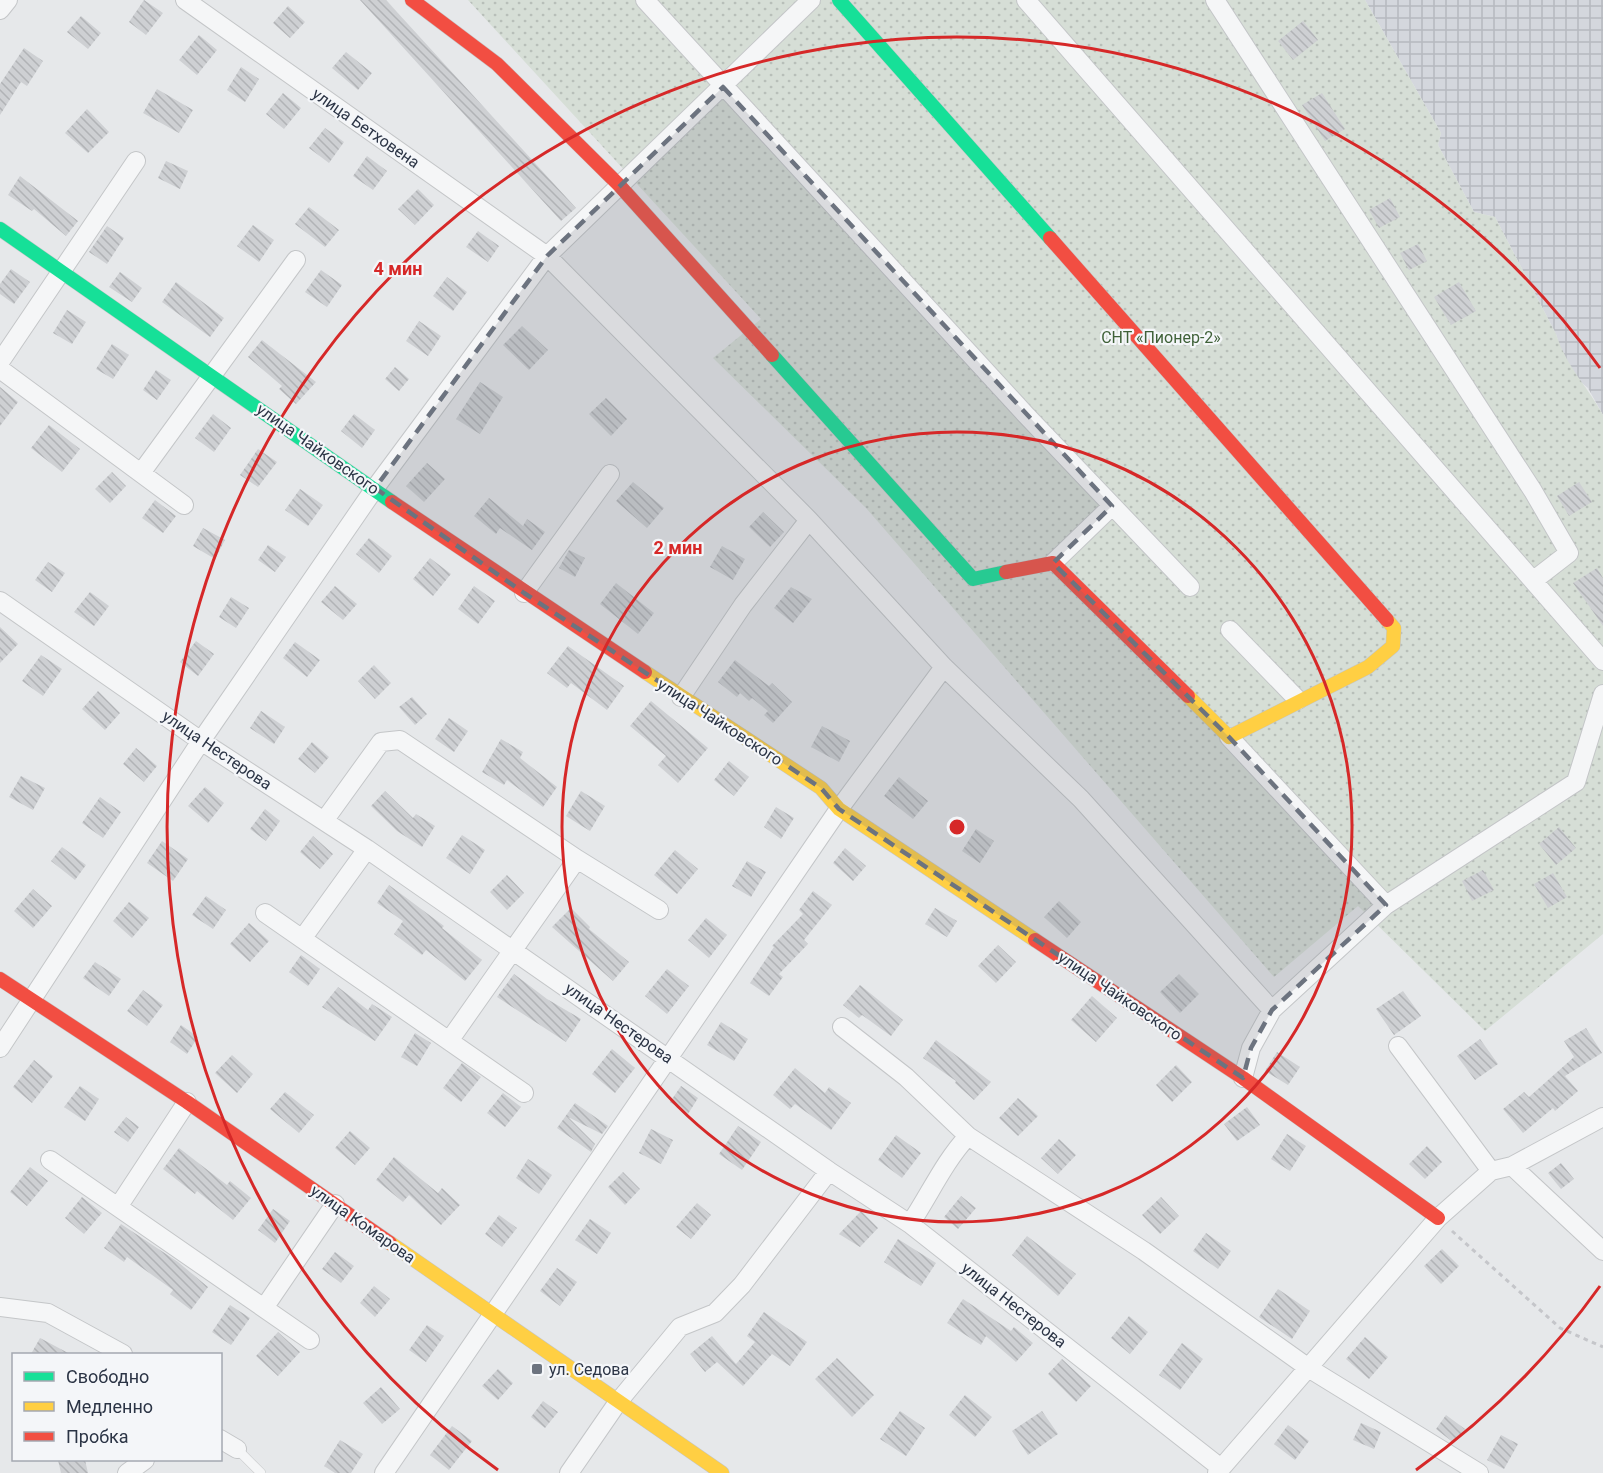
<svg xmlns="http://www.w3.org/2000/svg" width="1603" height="1473" viewBox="0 0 1603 1473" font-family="Roboto,sans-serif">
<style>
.industrial{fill:url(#industrial-grid)}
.grass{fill:url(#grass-dots)}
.building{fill:url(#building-back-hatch)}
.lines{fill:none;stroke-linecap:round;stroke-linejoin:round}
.lane-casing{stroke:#c4c6c8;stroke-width:10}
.street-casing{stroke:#c4c6c8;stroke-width:20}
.fast-casing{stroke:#c4c6c8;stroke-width:15}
.slow-casing{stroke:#c4c6c8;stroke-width:15}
.jam-casing{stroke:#c4c6c8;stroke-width:15}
.path{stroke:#c5c6ca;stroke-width:3;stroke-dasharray:4.5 4.5;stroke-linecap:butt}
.lane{stroke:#f5f6f7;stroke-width:9}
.street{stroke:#f5f6f7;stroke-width:18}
.fast{stroke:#16e098;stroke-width:14}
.slow{stroke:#ffcf43;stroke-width:14}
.jam{stroke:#f24e42;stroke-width:14}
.marked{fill:#6c737f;fill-opacity:0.2;stroke:#6c737f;stroke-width:4.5;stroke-dasharray:12 8;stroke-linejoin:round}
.ring{fill:none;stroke:#d62828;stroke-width:3}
.poi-dot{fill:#6c737f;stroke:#f4f6f9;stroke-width:2}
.labels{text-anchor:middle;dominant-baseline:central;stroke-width:4.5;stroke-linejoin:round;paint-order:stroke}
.street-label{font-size:16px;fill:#2b3445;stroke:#f4f6f9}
.park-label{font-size:16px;fill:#3f6138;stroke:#f4f6f9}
.poi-label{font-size:16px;fill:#2b3445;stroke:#f4f6f9;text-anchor:start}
.centre{fill:#d62828;stroke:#f4f6f9;stroke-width:3}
.ring-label{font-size:18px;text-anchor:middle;font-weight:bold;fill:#d62828;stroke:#f4f6f9;stroke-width:4.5;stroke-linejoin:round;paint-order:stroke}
</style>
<defs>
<pattern id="industrial-grid" width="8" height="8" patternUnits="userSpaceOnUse" patternTransform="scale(1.5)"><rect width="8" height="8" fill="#d4d7dd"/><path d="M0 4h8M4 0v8" fill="none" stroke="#b6b9bf"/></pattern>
<pattern id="grass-dots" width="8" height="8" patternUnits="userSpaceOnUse" patternTransform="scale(1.5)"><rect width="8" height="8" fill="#d6ded6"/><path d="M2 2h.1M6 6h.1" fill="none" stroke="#b8bfb9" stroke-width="1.8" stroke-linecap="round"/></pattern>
<pattern id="building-back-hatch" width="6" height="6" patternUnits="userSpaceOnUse" patternTransform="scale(1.5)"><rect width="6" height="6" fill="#ced0d3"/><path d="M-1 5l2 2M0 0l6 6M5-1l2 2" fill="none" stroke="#b1b3b6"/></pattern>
</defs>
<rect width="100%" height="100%" fill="#e6e8ea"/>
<path class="industrial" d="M1365,0h238v415l-15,-27 -11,-9 -15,-25 -6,-20 -61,-117 -21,-5 -36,-67 3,-12z"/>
<path class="grass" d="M468,0h897l76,133 -3,12 36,67 21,5 61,117c10,32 31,52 47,81v519l-118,97 -127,-125 -84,71 -408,-469 -153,-150 48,-39z"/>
<path class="building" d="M144,0l19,13 -17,22 -17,-13z
M360,0h26l190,208 -15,13z
M288,6l17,16 -15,16 -17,-15z
M81,16l20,17 -13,16 -21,-17z
M1303,21l15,19 -25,20 -15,-19z
M199,35l18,15 -20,25 -18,-15z
M24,48l19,13 -16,25 -6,-4 -21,33v-31z
M346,52l26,21 -14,17 -26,-22z
M241,67l18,12 -14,23 -18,-12z
M157,89l36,21 -14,23 -36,-20z
M283,93l18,15 -17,21 -18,-15z
M1322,93l23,36 -20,12 -23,-36z
M87,109l22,23 -21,21 -23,-20z
M325,128l19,14 -15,21 -20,-15z
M367,156l20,15 -14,19 -20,-14z
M166,161l22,10 -8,18 -22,-11z
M20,176l58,45 -12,15 -32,-27 -2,2 -24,-16z
M418,189l16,16 -19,20 -17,-16z
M1390,198l10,19 -21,11 -10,-18z
M309,207l30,23 -14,17 -30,-23z
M253,225l21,15 -15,22 -22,-16z
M107,226l17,12 -17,26 -18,-12z
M478,231l21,15 -11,16 -22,-15z
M1418,244l9,17 -18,9 -9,-17z
M11,269l19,13 -16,22 -14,-10v-10z
M321,270l21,15 -15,22 -22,-15z
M120,272l22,16 -10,14 -23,-15z
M447,277l20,15 -14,19 -20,-15z
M176,282l48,36 -14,19 -48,-35z
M1459,282l17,29 -25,14 -17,-28z
M67,310l19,12 -14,22 -19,-11z
M419,321l22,15 -13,20 -22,-15z
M522,326l26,24 -19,20 -26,-25z
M262,340l54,42 -20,22 -17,-15 3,-3 -34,-29z
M112,344l17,11 -16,24 -17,-10z
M395,367l14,12 -10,12 -14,-12z
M156,370l15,10 -14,20 -14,-10z
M480,382l23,15 -23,37 -24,-15z
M0,387l18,15 -18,24z
M606,398l21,21 -16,17 -22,-22z
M213,414l18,14 -17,24 -19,-14z
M354,414l21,16 -13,18 -21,-17z
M49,425l31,24 -18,23 -31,-24z
M258,449l19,13 -19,25 -18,-12z
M427,463l18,16 -21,23 -18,-16z
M112,472l14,14 -16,17 -15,-14z
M633,482l31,26 -17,20 -31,-27z
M1579,482l13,20 -23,14 -12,-20z
M300,489l23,16 -15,21 -23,-16z
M489,498l34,28 4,-7 18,13 -13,18 -32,-22 -4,6 -22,-18z
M155,500l21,16 -13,17 -21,-15z
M763,512l21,20 -14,15 -21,-20z
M203,528l22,12 -10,19 -22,-13z
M369,538l23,18 -13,17 -23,-19z
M268,545l18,12 -11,15 -17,-12z
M722,546l23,13 -12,21 -23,-13z
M569,550l16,8 -10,19 -16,-9z
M430,558l21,16 -18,22 -20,-17z
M48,562l17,11 -13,19 -17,-12z
M1597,568l6,10v48l-30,-43z
M616,583l38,30 -16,21 -38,-30z
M335,586l22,18 -14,16 -22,-18z
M474,586l21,15 -17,23 -20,-15z
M791,587l21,12 -19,24 -19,-15z
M90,592l19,14 -15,20 -20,-14z
M231,597l18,11 -13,20 -17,-11z
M0,627l18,17 -18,19z
M196,641l18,13 -16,22 -18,-14z
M295,642l25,18 -13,17 -24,-19z
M568,646l56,40 -17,24 -36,-27 -4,5 -20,-15z
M41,655l21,14 -19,27 -21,-15z
M735,660l34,26 3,-3 20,19 -19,21 -9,-8 4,-4 -16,-13 -3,3 -9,-8 -3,4 -19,-15z
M374,665l17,18 -16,16 -17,-18z
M98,691l22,22 -15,17 -23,-21z
M412,697l15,17 -12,11 -16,-18z
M651,701l57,47 -30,35 -20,-18 8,-9 -36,-30z
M261,711l24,16 -11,17 -24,-16z
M449,718l19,13 -14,21 -19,-13z
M822,726l28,15 -11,21 -28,-15z
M501,739l22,13 -3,6 37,29 -14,20 -36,-27 -3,5 -22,-13z
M312,742l17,15 -14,16 -17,-14z
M136,748l21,18 -13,16 -21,-18z
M729,761l20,16 -15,19 -20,-16z
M21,776l24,12 -12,22 -24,-13z
M899,777l29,24 -15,18 -29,-23z
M205,787l19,16 -16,20 -20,-17z
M385,791l28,27 3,-4 19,12 -13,21 -25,-16 -26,-25z
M581,791l24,15 -15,25 -24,-15z
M100,797l21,15 -18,26 -21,-15z
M776,807l18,11 -13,21 -17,-12z
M265,809l15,12 -14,20 -16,-12z
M1559,827l17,21 -20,17 -17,-21z
M976,829l18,12 -14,22 -18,-12z
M462,835l23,15 -15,24 -24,-16z
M313,836l20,18 -13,15 -20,-17z
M162,841l26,18 -15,22 -26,-18z
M62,847l24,18 -11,15 -24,-19z
M845,848l21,18 -13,15 -20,-18z
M675,850l23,19 -21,25 -23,-19z
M747,861l19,11 -15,25 -19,-11z
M1483,870l11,20 -22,11 -10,-20z
M1553,873l14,24 -19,11 -14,-24z
M507,875l17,18 -17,17 -17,-18z
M389,885l55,41 -2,2 40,32 -17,21 -39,-31 -4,5 -28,-21 9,-13 -26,-18z
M33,889l19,17 -19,22 -19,-17z
M813,891l19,14 -28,35 4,4 -29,30 4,3 -14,19 -19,-13 24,-36 -2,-1 31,-32 -4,-4z
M206,896l20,14 -13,19 -21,-14z
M1059,901l22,21 -14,16 -23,-21z
M129,902l20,16 -17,20 -19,-17z
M571,908l19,19 -1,2 40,33 -16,19 -61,-54z
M935,908l22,13 -10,16 -22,-13z
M706,918l21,17 -18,23 -21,-18z
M249,923l20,18 -19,21 -20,-18z
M998,945l18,17 -20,21 -18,-17z
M301,955l19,14 -12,17 -19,-14z
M95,962l26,17 -12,17 -26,-18z
M667,969l22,17 -22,28 -22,-18z
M514,974l33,25 34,20 -15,23 -69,-45z
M1179,974l20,20 -19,19 -20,-21z
M860,985l43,35 -12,16 -29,-21 -3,3 -16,-13z
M338,987l30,23 4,-6 20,13 -17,24 -53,-34z
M143,990l20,15 -16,21 -20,-15z
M1403,991l18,25 -27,19 -18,-26z
M1092,996l25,22 -21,24 -25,-22z
M721,1022l27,17 -14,22 -27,-16z
M181,1025l17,12 -11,17 -17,-12z
M1586,1028l16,25 -37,23 13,15 -23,20 -2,-3 -30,25 -20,-24 21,-17 5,5 45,-40 -10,-16z
M415,1033l16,10 -14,23 -16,-9z
M1480,1039l18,25 -23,16 -18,-24z
M936,1040l55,42 -17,18 -19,-17 1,-2 -33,-23z
M612,1049l23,19 -20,25 -23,-19z
M1277,1052l23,15 -12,18 -23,-14z
M232,1055l21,19 -16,19 -22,-20z
M34,1060l19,16 -21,27 -19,-16z
M462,1063l19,14 -20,25 -18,-14z
M1176,1065l16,17 -20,20 -16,-17z
M795,1068l30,25 4,-6 22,16 -20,27 -36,-26 -5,5 -17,-14z
M80,1086l19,13 -14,22 -21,-14z
M681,1086l17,12 -10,16 -18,-12z
M285,1092l29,23 -15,18 -29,-24z
M503,1093l18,14 -16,20 -18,-14z
M1018,1098l20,18 -20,20 -19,-18z
M575,1103l33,23 -6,8 -34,-17 27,27 -4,8 -34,-24z
M1247,1107l13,18 -23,16 -13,-17z
M126,1117l13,10 -11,15 -14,-10z
M738,1126l23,16 -19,28 -23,-16z
M651,1129l22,11 -12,24 -22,-11z
M350,1131l20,17 -15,17 -20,-17z
M1287,1134l19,12 -16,25 -19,-12z
M896,1135l25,18 -19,25 -24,-18z
M1059,1139l17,16 -18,19 -17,-16z
M1427,1146l15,16 -17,17 -16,-15z
M179,1148l48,37 3,-4 21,17 -18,22 -36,-29 -2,3 -32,-25z
M394,1157l44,36 4,-5 18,17 -19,20 -32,-30 -6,7 -27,-22z
M528,1159l24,16 -13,19 -23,-16z
M1561,1163l13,16 -13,10 -13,-16z
M30,1167l18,14 -21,25 -17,-14z
M623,1172l17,17 -15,16 -17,-18z
M961,1196l15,12 -18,21 -14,-12z
M82,1197l20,16 -18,21 -19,-16z
M1161,1197l18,19 -19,18 -18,-19z
M697,1203l14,12 -20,24 -15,-12z
M273,1209l17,12 -15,22 -17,-13z
M861,1211l17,17 -18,19 -21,-13z
M499,1215l18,13 -15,19 -17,-13z
M590,1219l21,14 -14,21 -22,-14z
M121,1224l57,38 30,25 -17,23 -21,-16 3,-4 -46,-33 -3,5 -20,-14z
M1206,1233l25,18 -13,18 -25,-18z
M1027,1236l49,38 -18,22 -46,-41z
M898,1239l38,24 -15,23 -37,-24z
M1442,1249l17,17 -18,18 -17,-18z
M335,1252l19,14 -13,17 -19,-14z
M557,1268l20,14 -17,24 -20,-15z
M374,1286l16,13 -15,18 -15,-14z
M1278,1289l32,22 -18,28 -33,-22z
M963,1299l48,32 3,-4 19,16 -17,19 -30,-26 -5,9 -34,-22z
M230,1305l20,13 -19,27 -19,-13z
M764,1312l43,30 -17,24 -18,-12 -29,32 -26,-24 -12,10 -15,-18 22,-18 24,28 19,-22 -8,-6z
M1129,1316l19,16 -18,22 -19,-16z
M427,1325l17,11 -18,26 -17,-12z
M278,1332l22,20 -22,24 -22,-20z
M1365,1337l23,20 -19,22 -23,-20z
M40,1338l30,16h-39z
M1182,1343l21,16 -23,31 -21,-15z
M837,1358l37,37 -22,22 -37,-38z
M1062,1359l29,27 -15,16 -28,-28z
M498,1369l15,14 -15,17 -16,-14z
M381,1387l19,22 -18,15 -19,-21z
M965,1395l27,22 -17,20 -26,-22z
M543,1401l15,11 -13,16 -14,-11z
M900,1411l25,17 -19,28 -26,-17z
M1042,1411l16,23 -30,21 -16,-24z
M1446,1415l19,14 -11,14 -18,-14z
M1361,1423l20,9 -7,17 -21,-9z
M1288,1425l21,16 -14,19 -21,-16z
M452,1426l20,15 -23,29 -19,-15z
M1501,1435l17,9 -14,25 -17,-9z
M340,1440l23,14 -12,19h-16l-11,-7z
M58,1460h27l3,13h-27z"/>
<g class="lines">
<defs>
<path id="lane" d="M237,1449l24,24"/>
<path id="street" d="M185,0l362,256 262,264 135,147 137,132 191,211
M645,0l381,415 164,172
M1026,0l577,661
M1215,0l318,491 36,62 -35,27
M0,10l8,-10
M0,362l136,-201
M0,369l184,136
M141,473l155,-213
M1053,563l59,-57
M524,593l86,-119
M0,601l201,140 166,108 462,322 81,53 311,244
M1230,630l68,70
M681,697l62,-92 66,-85
M1229,737l157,168
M324,821l57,-79 19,-2 177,119 -128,182
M577,859l82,51
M265,913l259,180
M302,939l65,-90
M842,1027l64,50 62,59 176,115 166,118 169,104
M1398,1046l93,125
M0,1048l201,-307 174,-253 172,-232 264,-256
M1243,1078l8,-30 21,-38 114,-105 190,-123 27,-88
M50,1160l260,180
M1512,1166l91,85
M118,1207l69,-105
M910,1224c20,-30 34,-62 58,-88
M0,1307l48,6 75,41
M264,1308l71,-104
M220,1439l17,10
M127,1473l18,-13
M384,1473l455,-664 105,-142
M569,1473l49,-71 62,-75 35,-14 27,-28 87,-114
M1217,1473l221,-255 53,-47 21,-5 91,-49"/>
<path id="fast" d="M839,0l211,238
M0,229l392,273
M772,355l201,224 33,-7"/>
<path id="slow" d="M645,672l176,116 18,21 196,131
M1188,696l41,41 139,-70 25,-21 1,-18 -7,-8
M390,1243l332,230"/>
<path id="jam" d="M412,0l85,64 122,121 153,170
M1050,238l337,382
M392,502l253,170
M1006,572l47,-9 135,133
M1035,940l208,138 195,140
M0,979l187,123 203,141"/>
</defs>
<use href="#lane" class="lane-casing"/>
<use href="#street" class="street-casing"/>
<use href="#fast" class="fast-casing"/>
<use href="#slow" class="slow-casing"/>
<use href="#jam" class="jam-casing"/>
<path class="path" d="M1452,1231l108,97 43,19"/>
<use href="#lane" class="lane"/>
<use href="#street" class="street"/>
<use href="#fast" class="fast"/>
<use href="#slow" class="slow"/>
<use href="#jam" class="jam"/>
</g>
<path class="marked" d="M723,87l389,419 -59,57 176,174 157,168 -114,105 -21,38 -8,30 -404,-269 -18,-21 -297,-195 -149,-105 172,-232z"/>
<g class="ring">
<circle cx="957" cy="827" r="395"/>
<path d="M1600 1286A790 790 0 0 1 1416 1470M498 1470A790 790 0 1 1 1600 368"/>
</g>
<rect class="poi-dot" x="531" y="1363" width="12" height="12" rx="3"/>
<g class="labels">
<g class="street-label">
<text transform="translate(366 128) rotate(35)">улица Бетховена</text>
<text transform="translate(318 449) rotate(35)">улица Чайковского</text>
<text transform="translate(720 722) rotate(33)">улица Чайковского</text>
<text transform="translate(217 750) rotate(34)">улица Нестерова</text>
<text transform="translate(1120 996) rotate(34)">улица Чайковского</text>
<text transform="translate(619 1023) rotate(35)">улица Нестерова</text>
<text transform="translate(363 1224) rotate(35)">улица Комарова</text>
<text transform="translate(1014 1305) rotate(38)">улица Нестерова</text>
</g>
<g class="park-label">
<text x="1161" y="337">СНТ «Пионер-2»</text>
</g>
<g class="poi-label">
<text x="549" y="1369">ул. Седова</text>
</g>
</g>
<circle cx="957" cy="827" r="9" class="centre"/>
<g class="ring-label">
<text x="398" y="275">4 мин</text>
<text x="678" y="554">2 мин</text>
</g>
<rect x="12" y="1353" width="210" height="108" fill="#f4f6f9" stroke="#a4a8b1" stroke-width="1.5"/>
<rect x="24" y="1372" width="30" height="9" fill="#16e098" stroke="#a4a8b1" stroke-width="1.5"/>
<text x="66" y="1383" font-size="18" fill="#2b3445">Свободно</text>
<rect x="24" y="1402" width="30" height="9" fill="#ffcf43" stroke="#a4a8b1" stroke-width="1.5"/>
<text x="66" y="1413" font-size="18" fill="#2b3445">Медленно</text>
<rect x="24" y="1432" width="30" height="9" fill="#f24e42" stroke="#a4a8b1" stroke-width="1.5"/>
<text x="66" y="1443" font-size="18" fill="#2b3445">Пробка</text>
</svg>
